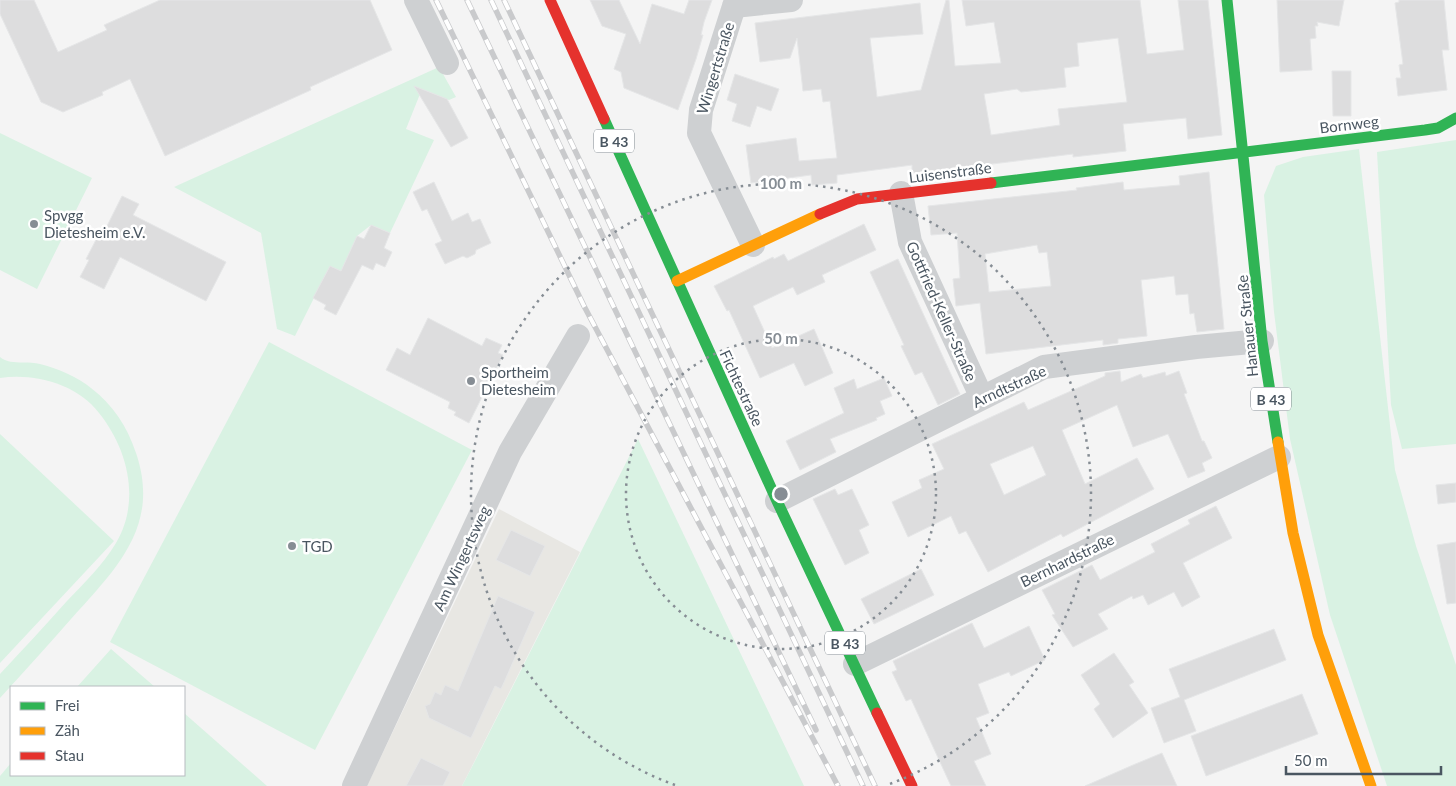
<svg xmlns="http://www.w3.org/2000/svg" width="1456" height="786" viewBox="0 0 1456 786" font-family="Lato,sans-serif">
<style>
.commercial{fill:#e8e7e3}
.green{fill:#d9f2e3}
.building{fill:#ddddde;stroke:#e5e6e7;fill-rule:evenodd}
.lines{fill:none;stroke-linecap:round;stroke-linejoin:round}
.street{stroke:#ced0d2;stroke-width:24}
.fast{stroke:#30b455;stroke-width:11}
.slow{stroke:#ff9f0a;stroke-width:11}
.jam{stroke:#e5322d;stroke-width:11}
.rail-casing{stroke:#c9cacc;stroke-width:5.5}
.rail{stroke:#fff;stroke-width:4;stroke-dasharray:11;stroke-linecap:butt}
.ring{fill:none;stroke:#868d94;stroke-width:2.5;stroke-dasharray:2.5 5}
.poi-dot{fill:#868d94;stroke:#fff;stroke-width:2}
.labels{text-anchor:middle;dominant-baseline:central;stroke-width:5;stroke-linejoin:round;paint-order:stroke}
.shield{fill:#fff;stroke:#808990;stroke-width:1}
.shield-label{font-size:14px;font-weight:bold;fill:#4a5661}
.street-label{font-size:15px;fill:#4a5661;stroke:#fff}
.poi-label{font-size:15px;fill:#4a5661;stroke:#fff;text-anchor:start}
.centre{fill:#868d94;stroke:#fff;stroke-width:2.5}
.ring-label{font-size:15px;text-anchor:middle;font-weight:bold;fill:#868d94;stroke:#fff;stroke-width:5;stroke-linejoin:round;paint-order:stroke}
</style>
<rect width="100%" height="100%" fill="#f4f4f4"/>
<path class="commercial" d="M499,509l81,43 -118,234h-95z"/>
<path class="green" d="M439,67l17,30 -7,3 -27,-11 -16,40 28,11 -44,93 -19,-8 -14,11 -14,36 -13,-6 -35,70 -18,-7 -16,-96 -87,-46z
M0,133l92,45 -55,111 -37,-19z
M1456,140v304l-54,5 -11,-44 -14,-253z
M1359,149l36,321 21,76 40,119v121h-69l-57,-171 -40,-176 -16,-127 -10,-117 12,-29 27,-9z
M269,342l203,108 -157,300 -205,-108z
M0,357c10,9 27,3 40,7 17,4 38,13 51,24 22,17 36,38 45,65 25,73 -20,116 -65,166 -23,26 -47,53 -71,79v-24c22,-24 45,-48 67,-73 17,-18 36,-36 49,-58 25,-42 12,-94 -17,-130 -22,-29 -64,-40 -99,-35z
M0,434l114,107 -114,122z
M638,439l166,347h-342l15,-29z
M111,649l44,38h-78z
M184,713l83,73h-267v-10l11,-13v12h173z"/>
<path class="building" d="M0,0h34l24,52 49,-22 -3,-5 56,-25h210l22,50 -82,37 1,3 -146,66 -35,-77 -28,13 1,3 -40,17 -22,-10 -41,-88z
M590,0h29l21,44 12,-40 32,10 5,-14h23l-8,22 -3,13h2l-7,24 -18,51 -54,-22 -3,-16 -7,-3 12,-35 -24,-8z
M946,0h3l6,66 46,-3 -7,-41 -28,4 -4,-26h178l7,54 37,-4 -6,-50h30l14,135 -34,4 -2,-21 -63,6 3,27 -53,6v-3l-161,20v-9l-75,10v8l-25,2 -1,-10 -60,8 -5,-38 50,-7 3,23 38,-3 -7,-57 -7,1 -2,-13 -18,2 -6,-53 -7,20 -30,4 -5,-39 165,-20 3,31 -53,4 7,59 44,-7zM1118,38l9,64 -69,7 2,16 -69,10 -7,-41 33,-5 4,3 45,-5 -2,-19 15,-2 -2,-23z
M1277,0h67l-5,26 -22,-4 1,4h-3l1,12 -6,1 2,31 -32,2z
M1399,0h45l5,50h-7l5,40 -49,6 -2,-18h5l-2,-13 4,-1 -8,-61 4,-1z
M1332,71h19v45h-18z
M735,74l44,15 -8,22 -14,-5 -7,21 -18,-6 5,-17 -10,-4z
M414,86l33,13 21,39 -17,9z
M1209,172l15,157 -27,3 -3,-19 -4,1 -2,-20 -12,1 -2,-19 -33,4 6,56 -29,3v4l-15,2v-5l-117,14 -6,-51 -24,3 -3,-27 7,-1 -3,-45 -26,2 -3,-29 149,-16 -1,-2 47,-6 1,8 56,-5 -1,-9zM1037,245l2,8 8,-1 4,34 -62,6 -4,-38z
M434,182l18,39 16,-8 4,9 8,-3 11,24 -15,7 -1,4 -8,4 -4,-2 -18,8 -10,-20 7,-3 -15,-32 -5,2 -9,-19z
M122,196l17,8 -6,11 93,47 -20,39 -86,-44 -16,32 -24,-12 9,-17 -3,-1 14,-27 3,2z
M864,224l12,26 -54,25 3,7 -28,13 -4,-8 -40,19 19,42 42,-19 19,44 -28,13 -11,-23 -34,15 -31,-68 -2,1 -13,-25 59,-29 1,2 10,-5 4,7z
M371,225l19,8 -6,15 8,4 -7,15 -9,-4 -3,7 -11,-5 -26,50 -12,-6 2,-4 -13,-7 17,-32 11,5 16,-35 7,3z
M898,259l62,135 -22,11 -16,-33 -7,3 -14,-29 3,-1 -34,-73z
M428,318l54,28 4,-8 16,7 -4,8 5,2 -34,68 -15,-8 2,-3 -8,-4 2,-6 -64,-32 11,-22 13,7z
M1120,371l1,11 20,-8 2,4 22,-6 1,4 13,-5 8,22 -3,1 18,47h2l8,17 -10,5 3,8 -17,7 -20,-44 -35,13 -16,-42 -55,25 23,54 52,-26 17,31 -70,37 -21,11 -2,-3 -73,38 -22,-41 -7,3 -8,-18 -43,21 -16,-35 30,-14 -3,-8 25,-11 -12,-25 92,-42 4,8 77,-34v-3zM1033,446l13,29 -42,20 -14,-31z
M884,378l8,18 -12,5 5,13 -9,4 1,2 -47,19 6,13 -36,18 -14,-29 58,-28 -10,-25 20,-9 3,10z
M1456,483v19l-18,2 -2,-19z
M835,489l3,6 14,-6 17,36 -10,5 10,23 -24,12 -32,-66z
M1216,506l16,32 -49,25 17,34 -18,10 -8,-15 -26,13 -5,-10 -10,4 -1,-3 -34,18 10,15 -35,18 -21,-32 3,-1 -13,-24 50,-25 8,15 55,-28 -4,-8 39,-20 -2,-4z
M511,530l34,16 -15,30 -34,-16z
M1456,542v61l-9,1 -10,-59z
M921,569l13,26 -60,29 -13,-25z
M498,596l37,16 -29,66 -5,11 -6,-3 -24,52 -42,-20 -4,-12 5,-2 5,-12 6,3 4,-10 13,6z
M972,623l12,25 45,-22 16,34 -34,16 -2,-4 -31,12 11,29 -13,5 15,36 -17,7 12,25h-35l-40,-87 -5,2 -14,-29 5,-2 -4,-9z
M1274,629l12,31 -102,40 12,31 -32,12 -13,-35 29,-11 -11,-28z
M1114,653l20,29 -5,3 19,28 -35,25 -19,-29 6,-5 -19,-29z
M1302,694l16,40 -112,42 -15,-40z
M1162,753l15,33h-92l48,-21z
M421,758l29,14 -7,14h-37z"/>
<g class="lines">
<path class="street" d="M416,0l31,63
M736,0l-35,110 -2,23 54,112
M734,6l57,-6
M901,193l9,49 72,156
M777,501l267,-134 152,-20 66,-6
M855,664l424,-207
M354,786l156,-334 68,-116"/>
<path class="fast" d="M1227,0l35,341 16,101
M604,119l173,382 100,212
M991,183l434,-53 13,-2 18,-10"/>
<path class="slow" d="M677,281l143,-67
M1278,442l15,91 25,102 53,151"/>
<path class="jam" d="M550,0l54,119
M820,214l37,-15 134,-16
M877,713l35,73"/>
<defs>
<path id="rail" d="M436,0l148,306 254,480
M467,0l349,730
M491,0l372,786
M504,0l371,786"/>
</defs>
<use href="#rail" class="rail-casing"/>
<use href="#rail" class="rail"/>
</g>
<g class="ring">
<circle cx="781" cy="494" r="155"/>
<path d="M675 785A310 310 0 1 1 887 785"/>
</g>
<g class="poi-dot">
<circle cx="34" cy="224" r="5"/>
<circle cx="471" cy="381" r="5"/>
<circle cx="292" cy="546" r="5"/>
</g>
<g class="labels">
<g class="shield">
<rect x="594" y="129.5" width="40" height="23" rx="4"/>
<rect x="1251" y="387.5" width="40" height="23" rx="4"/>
<rect x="825" y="631.5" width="40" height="23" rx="4"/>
</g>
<g class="shield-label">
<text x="614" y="141">B 43</text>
<text x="1271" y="399">B 43</text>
<text x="845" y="643">B 43</text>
</g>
<g class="street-label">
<text transform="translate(715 68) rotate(-73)">Wingertstraße</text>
<text transform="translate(1349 124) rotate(-7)">Bornweg</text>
<text transform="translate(950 172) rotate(-7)">Luisenstraße</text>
<text transform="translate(942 311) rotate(66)">Gottfried-Keller-Straße</text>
<text transform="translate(1247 326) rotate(-96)">Hanauer Straße</text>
<text transform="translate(1009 386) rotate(-25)">Arndtstraße</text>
<text transform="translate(742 388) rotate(65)">Fichtestraße</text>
<text transform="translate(461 558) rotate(-65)">Am Wingertsweg</text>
<text transform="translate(1067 560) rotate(-26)">Bernhardstraße</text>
</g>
<g class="poi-label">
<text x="44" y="215">Spvgg<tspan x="44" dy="17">Dietesheim e.V.</tspan></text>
<text x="481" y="372">Sportheim<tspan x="481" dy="17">Dietesheim</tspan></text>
<text x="302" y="546">TGD</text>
</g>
</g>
<circle cx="781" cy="494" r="8" class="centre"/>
<g class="ring-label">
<text x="781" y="189">100 m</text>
<text x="781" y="344">50 m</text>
</g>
<rect x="10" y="686" width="175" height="90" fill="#ffffff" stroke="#b7bbc0"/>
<rect x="20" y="702" width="25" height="8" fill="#30b455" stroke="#b7bbc0"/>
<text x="55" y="711" font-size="15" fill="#4a5661">Frei</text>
<rect x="20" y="727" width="25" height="8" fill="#ff9f0a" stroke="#b7bbc0"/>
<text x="55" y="736" font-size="15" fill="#4a5661">Zäh</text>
<rect x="20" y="752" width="25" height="8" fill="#e5322d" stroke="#b7bbc0"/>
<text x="55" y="761" font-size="15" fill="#4a5661">Stau</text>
<path d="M1286 766v8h155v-8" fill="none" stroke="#4a5661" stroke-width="2.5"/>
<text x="1294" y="766" font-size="15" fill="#4a5661" stroke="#ffffff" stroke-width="4" paint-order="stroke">50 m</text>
</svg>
